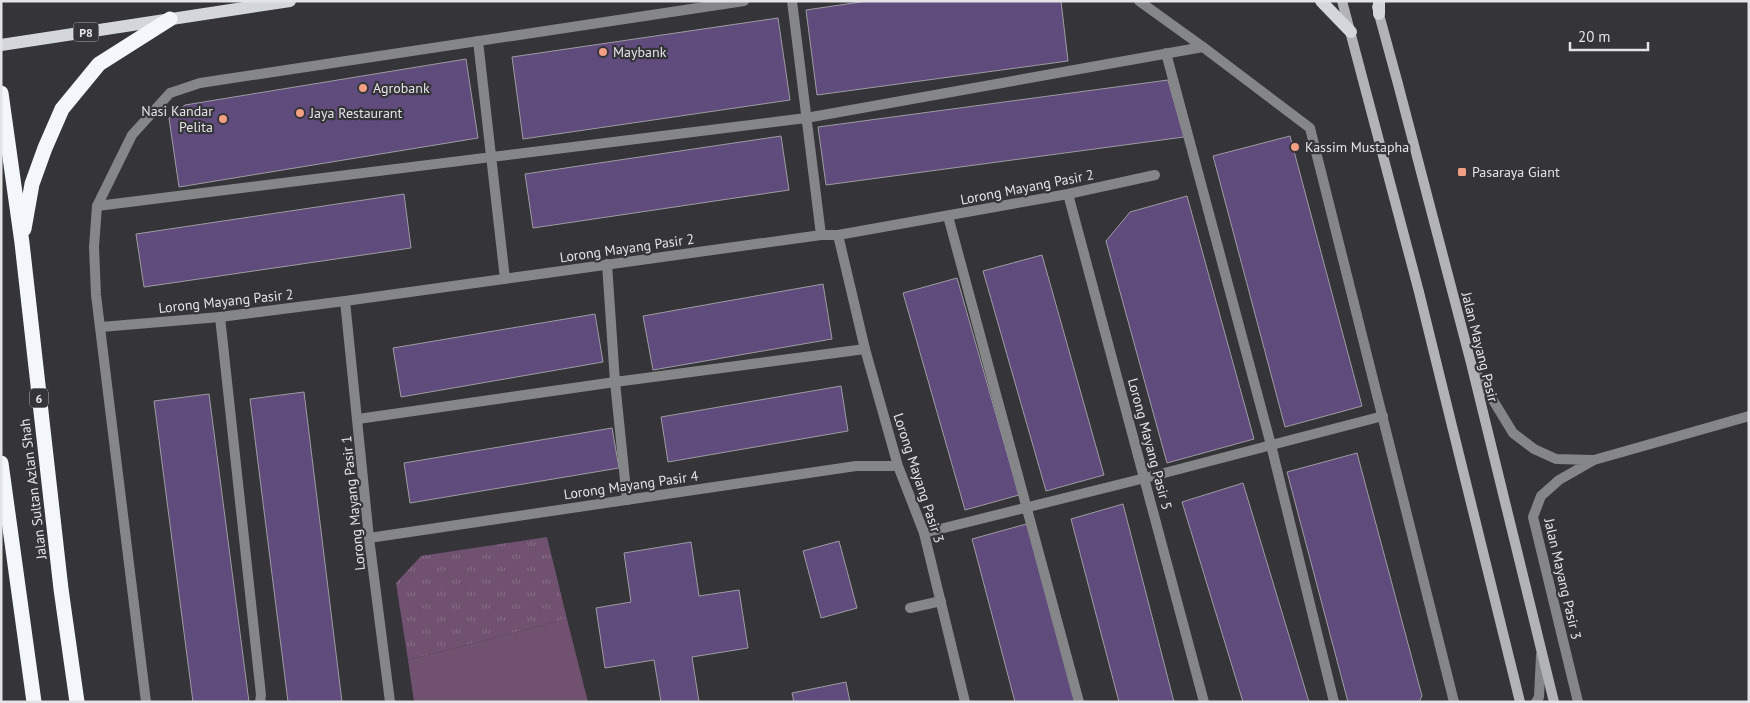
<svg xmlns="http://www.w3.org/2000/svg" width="1750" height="703" viewBox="0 0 1750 703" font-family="'PT Sans',sans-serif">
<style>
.green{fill:#70516f}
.park{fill:url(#park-tufts)}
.building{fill:#604b7d;stroke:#9e9ca1}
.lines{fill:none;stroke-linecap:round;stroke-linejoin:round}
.lane{stroke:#848688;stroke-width:10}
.street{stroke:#848688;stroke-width:10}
.secondary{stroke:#b1b3b7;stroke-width:10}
.primary{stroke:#d3d7db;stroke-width:12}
.highway{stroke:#f3f7fc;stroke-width:15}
.poi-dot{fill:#f39f83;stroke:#343439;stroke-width:2}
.labels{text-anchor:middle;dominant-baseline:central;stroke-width:4.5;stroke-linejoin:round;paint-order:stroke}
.shield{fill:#343439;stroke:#afafb3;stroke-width:1}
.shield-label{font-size:12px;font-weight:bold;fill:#e4e4e7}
.poi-label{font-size:14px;fill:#e4e4e7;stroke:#343439;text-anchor:start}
.street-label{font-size:14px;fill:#e4e4e7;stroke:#343439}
</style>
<defs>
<pattern id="park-tufts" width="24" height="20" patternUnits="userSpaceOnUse" patternTransform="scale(1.25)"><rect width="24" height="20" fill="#70516f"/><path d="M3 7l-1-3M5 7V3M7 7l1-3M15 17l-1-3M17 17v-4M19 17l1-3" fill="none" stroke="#846a84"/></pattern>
</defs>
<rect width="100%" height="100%" fill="#343439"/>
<path class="green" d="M567,619l21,83h-174l-6,-42z"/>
<path class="park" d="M547,537l20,82 -159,41 -12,-77 25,-27z"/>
<path class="building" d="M867,1h194l7,60 -251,34 -11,-85z
M778,18l12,82 -267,39 -11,-82z
M466,59l12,79 -299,49 -10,-69 16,-13z
M1168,80l16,57 -358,48 -8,-58z
M781,136l8,54 -256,38 -8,-54z
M1290,136l72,270 -77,21 -72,-271z
M404,194l7,54 -267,39 -8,-53z
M1187,196l67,243 -87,24 -61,-222 24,-29z
M1042,255l62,220 -58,16 -63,-220z
M957,278l62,217 -54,15 -62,-217z
M823,284l9,55 -179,31 -10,-54z
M595,314l8,48 -202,35 -8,-49z
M841,386l7,45 -180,31 -7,-45z
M304,392l38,310h-54l-38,-303z
M209,394l40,308h-56l-39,-301z
M612,428l7,40 -209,35 -6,-40z
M1357,453l65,243 -3,6h-71l-61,-230z
M1243,483l66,219h-66l-61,-200z
M1123,504l51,198h-55l-48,-183z
M1030,523l46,179h-61l-43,-163z
M839,541l18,67 -36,10 -18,-67z
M691,542l8,54 40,-6 9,58 -56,9 7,45h-38l-7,-42 -49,8 -9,-60 35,-6 -7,-49z
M846,682l4,20h-56l-2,-9z"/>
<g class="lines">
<path class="lane" d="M792,1l29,234
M478,41l27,238
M1166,53l105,392 63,257
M97,206l709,-88 397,-71
M948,216l131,486
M607,264l8,118 12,118
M220,317l41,378 -1,7
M358,419l257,-37 250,-33
M924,533l221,-55 238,-62
M910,608l31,-7"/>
<path class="street" d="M1139,1l64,46 107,81 144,574
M1068,194l136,508
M838,235l27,114 33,117 26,67 41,169
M345,301l24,237 21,164
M101,327l119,-10 125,-16 476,-66h17l230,-41 87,-19
M1474,369l39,64 21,16 22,10 37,1
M369,538l487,-72h42
M146,702l-50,-407 -2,-48 3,-41 35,-71 38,-42 30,-10 544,-82
M1536,702l3,-5 2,-42
M1578,702l-45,-185 8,-21 18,-16 35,-20 155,-44"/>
<path class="secondary" d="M1342,1l77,291 101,410
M1377,7l21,77 73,279 83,339"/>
<path class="primary" d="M1321,1l30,31
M1379,14v-13
M1,45l289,-44"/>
<path class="highway" d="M1,93l21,150 39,346 16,113
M24,229l8,-45 13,-36 17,-39 37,-45 71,-45
M1,463l33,239"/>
</g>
<g class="poi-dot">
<circle cx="603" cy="52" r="5"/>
<circle cx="363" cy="88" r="5"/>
<circle cx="300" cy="113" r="5"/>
<circle cx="223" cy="119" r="5"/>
<circle cx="1295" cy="147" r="5"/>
<rect x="1457" y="167" width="10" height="10" rx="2.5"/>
</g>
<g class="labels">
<g class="shield">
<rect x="73.5" y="22.5" width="25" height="19" rx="4"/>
<rect x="30" y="388.5" width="18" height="19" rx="4"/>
</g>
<g class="shield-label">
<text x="86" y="32">P8</text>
<text x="39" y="398">6</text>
</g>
<g class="poi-label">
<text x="613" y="52">Maybank</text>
<text x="373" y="88">Agrobank</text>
<text x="213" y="111" text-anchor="end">Nasi Kandar<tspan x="213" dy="16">Pelita</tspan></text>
<text x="310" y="113">Jaya Restaurant</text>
<text x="1305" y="147">Kassim Mustapha</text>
<text x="1472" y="172">Pasaraya Giant</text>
</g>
<g class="street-label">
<text transform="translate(1027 187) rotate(-11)">Lorong Mayang Pasir 2</text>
<text transform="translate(627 248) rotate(-8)">Lorong Mayang Pasir 2</text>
<text transform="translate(226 301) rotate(-6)">Lorong Mayang Pasir 2</text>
<text transform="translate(1480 347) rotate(76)">Jalan Mayang Pasir</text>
<text transform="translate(1150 444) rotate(75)">Lorong Mayang Pasir 5</text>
<text transform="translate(919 478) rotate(72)">Lorong Mayang Pasir 3</text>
<text transform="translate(631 485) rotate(-8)">Lorong Mayang Pasir 4</text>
<text transform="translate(33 489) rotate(-97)">Jalan Sultan Azlan Shah</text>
<text transform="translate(353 503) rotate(-96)">Lorong Mayang Pasir 1</text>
<text transform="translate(1563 579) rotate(77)">Jalan Mayang Pasir 3</text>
</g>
</g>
<rect width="1750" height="703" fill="none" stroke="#e4e4e7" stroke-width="5"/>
<path d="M1570 42v8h78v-8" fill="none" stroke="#e4e4e7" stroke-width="2.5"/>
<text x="1578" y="42" font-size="15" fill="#e4e4e7" stroke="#343439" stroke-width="4" paint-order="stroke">20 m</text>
</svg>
